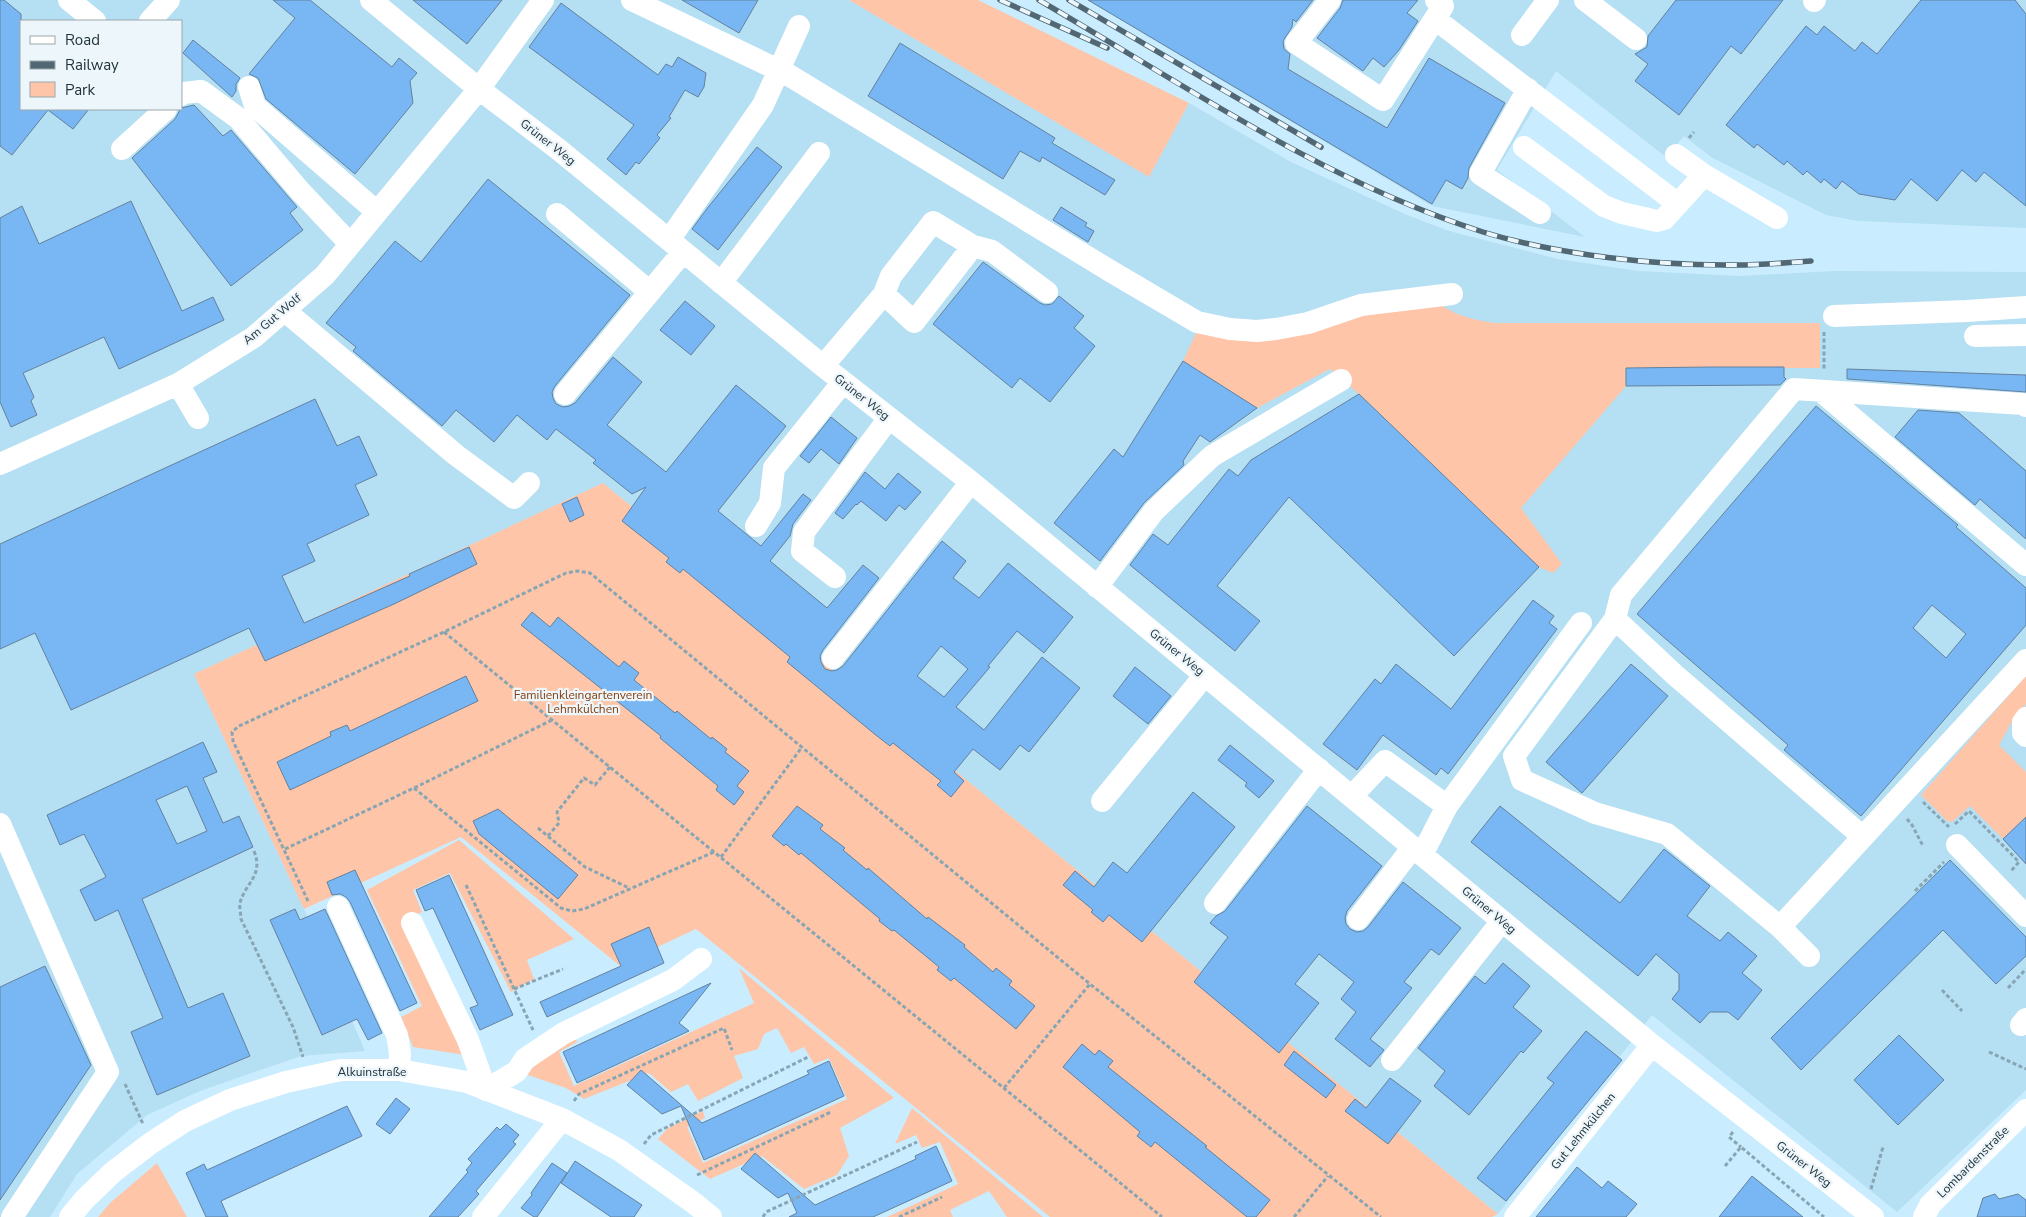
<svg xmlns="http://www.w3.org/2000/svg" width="2026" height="1217" viewBox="0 0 2026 1217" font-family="'Nunito Sans',sans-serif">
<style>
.built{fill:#b5dff2;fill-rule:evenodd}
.green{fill:#fec5a8}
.building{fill:#78b7f3;stroke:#63819e;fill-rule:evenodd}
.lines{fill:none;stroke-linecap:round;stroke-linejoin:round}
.path{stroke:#88a5b3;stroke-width:3;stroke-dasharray:4 2.5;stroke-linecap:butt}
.minor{stroke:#fff;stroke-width:22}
.rail-casing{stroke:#516874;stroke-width:5.5}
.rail{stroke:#edf6fa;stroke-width:4;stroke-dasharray:11;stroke-linecap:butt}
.labels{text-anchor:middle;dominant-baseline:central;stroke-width:4.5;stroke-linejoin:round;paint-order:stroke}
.street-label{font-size:12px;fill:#21333c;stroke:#edf6fa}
.park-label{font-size:12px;fill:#843e10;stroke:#edf6fa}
</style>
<rect width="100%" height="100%" fill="#c9edff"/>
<path class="built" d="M0,0h849l300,176 40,-73 102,59 116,53 42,16 109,28 80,12 101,5 95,-5 192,1v818l-129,122 -245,-197 -154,199 -895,-731 -409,191 110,235 61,142 -64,5 -101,35 -53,24 -70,59 -27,43h-50zM21,21h160v88h-160z
M1087,0h939v228l-168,-7 -32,-6 -115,-58 -27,-21 -18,21 -110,-86 -59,99 88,67 -153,-31z"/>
<path class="green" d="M849,0h129l211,103 -40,74z
M1443,306c16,11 33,14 51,17h326v45h-194v18l-105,122 41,56 -9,9 -14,-6 -180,-173 -29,-25 -73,39 -74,-47 16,-34 163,-11 35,-8z
M603,483l895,731 -6,3h-442l-354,-288 -77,36 -158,-128 -157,72 -110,-235z
M2026,676v28l-11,12 -16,29 27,27v45l-23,22 -33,-33 -18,16 -5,-1 -26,-26z
M459,840l115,99 -47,21 7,19 -23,13 -61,-119 -37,17 9,22 -18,8 61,135 -52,-8 -12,-30 21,-11 -55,-116z
M739,968l155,130 -54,30 9,28 -12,19 -33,14 -42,-33 -52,23 -52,-40 10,-11 35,-17 2,7 -18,9 16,36 144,-64 -18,-41 -15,6 -10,-17 -13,6 -14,-25 -13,6 -6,15 -24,7 9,22 -45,23 -10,-17 -17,8 -22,-19 -65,26 -18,-11 -41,-14 49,-40 3,8 -18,10 15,34 180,-83z
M912,1108l131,109h-36l-18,-26 -39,19 3,7h-66l71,-33 -18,-42 -18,6 -6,-13 -21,9z
M157,1163l30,54h-89l12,-14z"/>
<path class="building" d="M0,0h4l17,14v95h68l-16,20 -25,-19 -36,45 -12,-9z
M273,0h37l82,67 7,-9 18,15 -7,8 3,22 -58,71 -89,-75 -8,-21 -9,-4 46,-56z
M413,0h89l-35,44z
M682,0h76l-19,33z
M1088,0h225l-17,22 -3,-3 -1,8 -9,14 1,8 6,5 -2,15 99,59 42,-70 76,45 -36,65 -1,10 -6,11 -16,-9 -14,24z
M1343,0h75l-11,13 11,8 -19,29 -15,17 -11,-9 -10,13 -46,-33 23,-30z
M1676,0h107l-42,54 -10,-8 -52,69 -44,-34 13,-17 -13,-10 12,-7 1,-11z
M1921,0h94l11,14v192l-42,-34 -8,10 -14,-12 -25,31 -26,-22 -16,21 -36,-6 -17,-13 -6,8 -12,-10 -3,4 -14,-12 -4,4 -16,-14 -3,4 -27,-21 -3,4 -28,-23 80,-99 11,9 7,-9 31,25 7,-9 15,12z
M561,3l97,72 8,-11 6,3 6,-10 28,16 -2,14 -6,10 -13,-7 -16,27 2,1 -14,17 3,3 -21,26 -3,-2 -10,13 -19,-16 27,-34 -105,-78z
M193,40l47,38 -4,6v7l-4,6 -49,-44z
M900,43l155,95 -3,5 63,37 -10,15 -63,-38 -2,5 -20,-11 -17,28 -135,-83z
M194,105l29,31 8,-6 66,77 -7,6 13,17 -72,56 -99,-128 43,-39 6,-11z
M757,147l25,20 -64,83 -26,-21 17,-23z
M488,179l142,116 -75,91 -3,6 1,6 3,6 7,3 6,-1 6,-3 38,-46 29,25 -35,43 59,47 70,-87 50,41 -68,85 43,35 42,-52 8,6 -18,24 -3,12 -20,25 57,47 36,-43 16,13 -56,72 -3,6 1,6 4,7 7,2 5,-1 6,-4 99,-125 24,20 -13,17 26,20 29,-35 65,54 -29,36 -27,-22 -29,35 2,1 -34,40 28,23 58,-73 38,31 -51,64 -9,-7 -20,25 -27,-21 -19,23 10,9 -13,16 -14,-12 4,-4 -48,-38 -3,3 -13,-10 -90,-74 3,-5 -107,-88 -3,4 -14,-11 3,-4 -47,-37 24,-34 -14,7 -39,-31 3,-3 -40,-31 -9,11 -30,-25 -23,27 -38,-32 -14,16 -89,-75 3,-4 -30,-24 69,-82 26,21zM941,646l27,23 -24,28 -27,-21z
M131,201l51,110 31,-14 11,23 -105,49 -15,-32 -81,36 11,24 -3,4 6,14 -26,12 -11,-25v-184l22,-12 17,38z
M1061,207l26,16 -2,3 9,5 -6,11 -35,-22z
M983,262l57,41 5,2 7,-1 7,-8 25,20 -10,12 21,18 -45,56 -30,-24 -8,10 -79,-64z
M685,301l30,25 -24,29 -31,-25z
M1183,361l74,47 -47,34 -10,-7 -17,26 1,4 -40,38 -44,58 -46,-38 60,-74 9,8z
M1711,367h73v10l2,2 -6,6 -154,1v-18z
M1847,369l179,6v17l-179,-13z
M1359,394l180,173 -85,89 -165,-159 -72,89 43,35 -25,30 -105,-86 23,-31 15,11 61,-76 9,7 13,-16z
M315,399l22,47 22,-10 18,39 -22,10 14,30 -62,29 8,17 -33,15 22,47 106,-47 -1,-2 60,-27 8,17 -83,40 -129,57 -16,-33 -178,82 -36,-77 -35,16v-105z
M1816,406l142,119 -2,2 70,61v37l-165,191 -77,-66 4,-5 -151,-131zM1932,605l34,29 -20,24 -33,-30z
M1918,410l41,3 67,58v68l-46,-40 -5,6 -80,-68z
M831,417l26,21 -18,26 -18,-15 -12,14 -9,-7z
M865,472l20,17 13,-16 23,19 -16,18 -6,-5 -13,16 -25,-20 -4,4 -1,-1 -13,15 -8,-6z
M577,497l7,18 -14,7 -8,-18z
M1533,600l21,16 -5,7 8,6 -109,145 -7,-6 -5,7 -53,-40 -26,35 -34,-26 52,-65 6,5 15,-20 55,45z
M532,612l18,15 8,-10 61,50 5,-6 15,12 -5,7 41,33 2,-2 34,28 1,-2 15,12 -2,3 24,19 -12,15 7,6 -10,13 -18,-15 2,-4 -58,-48 1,-2 -140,-111z
M1631,664l37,32 -86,97 -36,-31z
M1135,667l36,29 -23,28 -35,-28z
M466,676l12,25 -188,89 -13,-28 54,-26 -1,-4 17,-7 3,6z
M203,742l14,30 -14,6 20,45 16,-7 14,31 -111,52 46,109 35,-15 27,63 -93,39 -26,-63 32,-14 -45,-108 -23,11 -15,-31 26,-13 -22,-43 -24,11 -13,-30zM187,786l20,45 -30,13 -21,-44z
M1230,745l44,36 -15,17 -14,-12 2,-3 -29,-23z
M1193,792l42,35 -93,115 -33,-27 -6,7 -12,-10 2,-2 -30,-25 12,-14 19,16 19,-25 14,11z
M797,806l26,19 -3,4 25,19 -2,2 24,20 1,-2 59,51 1,-2 37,28 -1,2 29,25 3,-4 16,13 -3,4 26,21 -19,23 -62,-51 -3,3 -14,-11 2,-3 -45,-37 -2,1 -13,-10 1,-2 -79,-66 -2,2 -13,-11 -2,2 -12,-10z
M1307,806l75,60 -35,45 -2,7 1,6 4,5 7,3 6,-1 5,-4 35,-45 58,46 -22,27 -8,-6 -27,33 8,6 -42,51 14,11 -14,17 -35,-28 21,-27 -15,-13 13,-17 -35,-28 -24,30 24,19 -40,50 -85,-71 34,-45 -18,-14 6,-7 9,-5z
M1500,806l120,97 44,-54 46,37 -23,30 33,25 8,-9 29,24 -15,17 20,17 -24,30 -10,-8h-18l-10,11 -28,-24 7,-9v-16l-23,-20 -18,22 -167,-134z
M498,809l80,66 -20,24 -79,-65 -6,-13z
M2026,817v47l-23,-25z
M1950,860l76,77v19l-30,28 -53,-54 -142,140 -30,-32z
M355,870l62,133 -17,8 -50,-109 -4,-5 -6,-3 -8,1 -5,-13z
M449,875l64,140 -33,15 -10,-22 8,-3 -45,-97 -8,3 -9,-21z
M295,909l5,11 25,-11 57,124 -14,7 -11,-21 -35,16 -52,-115z
M649,927l15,36 -117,54 -7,-15 81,-36 -10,-22z
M1503,963l27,23 -17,21 29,24 -19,22 -2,-2 -52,64 -35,-29 11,-15 -27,-23 57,-72 10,8z
M45,966l46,99 -91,135v-213z
M711,983l-32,40 10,8 -112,52 -14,-31z
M1586,1031l36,29 -116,141 -29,-23 77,-95 -7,-5z
M1899,1035l45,45 -46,45 -44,-45z
M1082,1044l13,11 4,-5 14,11 -5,6 99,79 -2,1 65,53 -14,17h-9l-92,-75 -4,5 -14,-11 3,-4 -77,-65z
M1294,1051l42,34 -10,13 -42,-33z
M829,1061l15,35 -140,64 -23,-54 -19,8 -35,-29 14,-15 61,53 107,-49 -2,-3z
M1390,1078l31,23 -33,43 -43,-33 10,-12 11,9z
M396,1098l14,11 -20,25 -14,-10z
M347,1106l15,30 -141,65 7,16h-22l-20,-44 18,-9 3,6z
M506,1124l13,11 -6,7 3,2 -40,47 3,3 -21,23h-29l39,-45 -2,-2 6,-7 -4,-4 29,-32 3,3z
M936,1146l16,35 -79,36h-84l8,-4 -9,-20 -10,5 -37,-29 14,-16 60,52 101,-46 -1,-3z
M575,1161l67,44 -8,12h-23l-50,-34z
M552,1163l15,10 -30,44h-3l-13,-9 11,-13 -1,-2z
M1577,1167l25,21 6,-7 29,23 -11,13h-90z
M1752,1176l51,41h-84z
M1995,1194l4,5 19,-5 8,6v17h-49l6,-19z"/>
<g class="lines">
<path class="path" d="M1689,138l5,-6
M1824,332v39
M444,632l718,585
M414,788l147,120 11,3 12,-2 130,-57
M1923,802l26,25
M1907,819l5,6 11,21
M1955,824l14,-13 50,51 -9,10
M538,828l47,39 44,21
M548,836l11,-13 -2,-11 27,-34 11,7 15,-18
M285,849l129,-61 138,-68
M254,851c10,25 -9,32 -14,52 -1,4 1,11 1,16l52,108 10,30
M721,857l81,-110
M466,885l67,145
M1915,891l29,-29
M308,901l-75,-160 -1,-9 7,-6 205,-94 122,-59 11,-2 13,2 500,411 291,233
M2008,988l18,-19
M514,989l49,-20
M1942,990l20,21
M1989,1052l37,17
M125,1084l18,40
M1004,1088l86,-104
M574,1101l5,-7 145,-66 8,22
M1733,1132l-4,5 12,10
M644,1144l7,-9 157,-78
M1725,1166l16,-19 83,70
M697,1175l134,-63
M1871,1189l12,-42
M763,1217l3,-5 151,-70
M899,1217l43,-20
M1294,1217l34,-41"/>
<path class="minor" d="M69,0l26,21
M371,0l108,89 79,60 265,217 148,116 681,563 221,172
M632,0l155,74 325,198 85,50 33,7 27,2 19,-2 32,-6 53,-18 91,-11
M1330,0l-34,43 87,57 60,-94 -7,-6
M1585,0l51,39
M1814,1l1,-1
M1435,19l243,185
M150,21l19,-21
M1522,35l26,-35
M249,87l6,19 122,106
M1528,89l-48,85 60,39
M181,95l3,-2 17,-2 37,27 62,73 50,53
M1524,147l80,59 18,7 22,5 13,3 7,-2 40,-44 73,43
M122,149l44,-40
M1676,155l28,20
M557,214l93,78
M669,240l94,-135 36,-79
M721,283l98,-130
M884,294l7,-18 42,-54 40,24 19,5 55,41
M284,310l172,145 58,43 15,-15
M1834,316l133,-5 59,-4
M1975,336l51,-1
M823,366l61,-72 30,28 59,-76
M178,384l20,34
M1821,391l205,174
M565,394l118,-142
M0,464l178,-80 76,-47 71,-62 154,-186 64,-89
M756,526l14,-23 4,-35 69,-86
M835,577l-33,-26 2,-19 85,-114
M1097,587l57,-76 58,-55 129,-76
M1615,619l-101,137 8,24 73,33 72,21 113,93 29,29
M833,658l138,-176
M2026,718l-3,4v11l3,3
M1352,796l33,-35 62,45 -25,49
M1102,801l103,-126
M1447,806l134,-183
M0,824l108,248 -96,145
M1863,837l-188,-162 -60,-56 6,-24 173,-206 229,15 3,2
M1957,845l69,71
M1215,903l104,-134
M338,907l59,128 3,18 -1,17
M1358,919l55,-72
M412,923l56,117 18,50 31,-19 8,-12 39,-26 109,-53 28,-21
M1780,927l246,-267
M2021,1025l5,-6
M1392,1060l110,-139
M70,1217l14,-17 29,-28 38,-29 34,-22 45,-21 56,-18 55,-12h58l68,12 95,37 57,31 75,53 17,14
M483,1217l79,-98
M1515,1217l137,-172
M1924,1217l6,-12 96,-95"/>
<defs>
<path id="rail" d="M1000,0l107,48
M1039,0c144,84 284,181 444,232 75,23 174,34 253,33 25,0 50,-2 75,-4
M1069,0l252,147"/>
</defs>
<use href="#rail" class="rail-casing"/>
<use href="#rail" class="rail"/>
</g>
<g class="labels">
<g class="street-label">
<text transform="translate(548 142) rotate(38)">Grüner Weg</text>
<text transform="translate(272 319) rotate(-40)">Am Gut Wolf</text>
<text transform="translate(862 397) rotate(38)">Grüner Weg</text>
<text transform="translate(1177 652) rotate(39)">Grüner Weg</text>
<text transform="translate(1489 910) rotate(40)">Grüner Weg</text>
<text x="372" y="1072">Alkuinstraße</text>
<text transform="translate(1583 1131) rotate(-51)">Gut Lehmkülchen</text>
<text transform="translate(1973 1162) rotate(-45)">Lombardenstraße</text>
<text transform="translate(1804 1164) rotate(38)">Grüner Weg</text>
</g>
<g class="park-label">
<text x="583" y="695">Familienkleingartenverein<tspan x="583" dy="14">Lehmkülchen</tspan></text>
</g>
</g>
<rect x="20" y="20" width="162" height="90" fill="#edf6fa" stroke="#9ba8ae"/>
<rect x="30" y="36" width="25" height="8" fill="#ffffff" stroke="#9ba8ae"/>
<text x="65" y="45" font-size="15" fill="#21333c">Road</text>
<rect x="30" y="61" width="25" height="8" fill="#516874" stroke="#9ba8ae"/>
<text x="65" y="70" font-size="15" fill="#21333c">Railway</text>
<rect x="30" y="82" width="25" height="15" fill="#fec5a8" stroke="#9ba8ae"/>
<text x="65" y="95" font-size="15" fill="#21333c">Park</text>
</svg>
